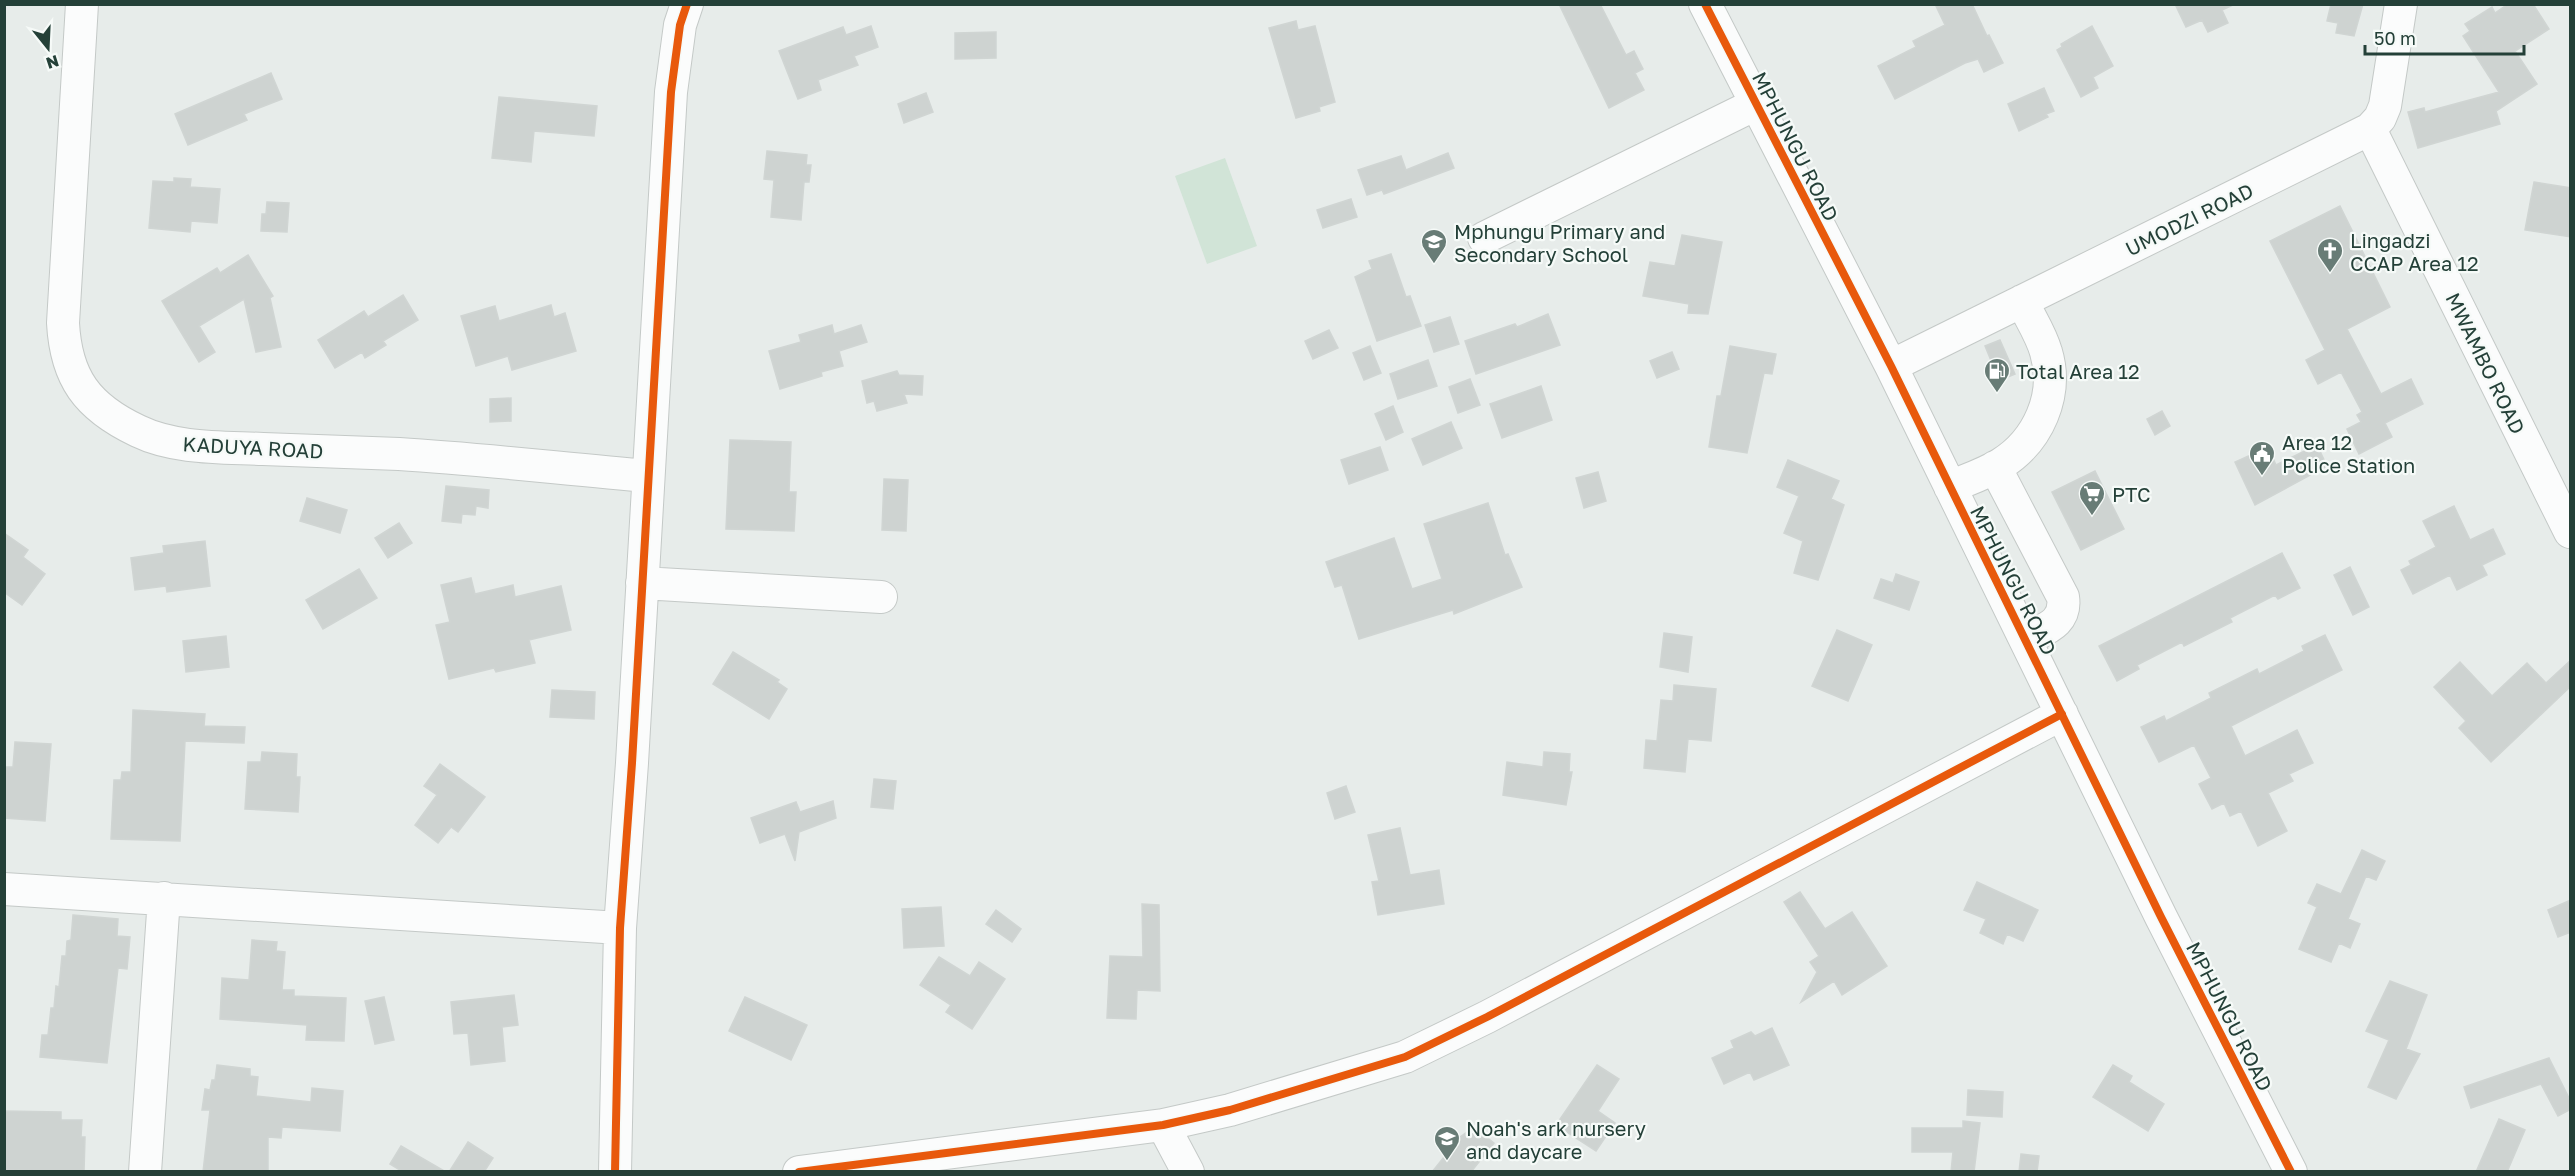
<svg xmlns="http://www.w3.org/2000/svg" width="2575" height="1176" viewBox="0 0 2575 1176" font-family="'Golos Text',sans-serif">
<style>
.green{fill:#d1e4d7}
.building{fill:#ced3d1;stroke:#d0d5d3;stroke-width:1.5}
.lines{fill:none;stroke-linecap:round;stroke-linejoin:round}
.minor-casing{stroke:#c4c9c7;stroke-width:34}
.minor{stroke:#fbfcfc;stroke-width:32}
.cycleway-casing{stroke:#f6faf8;stroke-width:11}
.cycleway{stroke:#e8590c;stroke-width:8}
.labels{text-anchor:middle;dominant-baseline:central;stroke-width:4.5;stroke-linejoin:round;paint-order:stroke}
.street-label{font-size:20px;fill:#244038;stroke:#f6faf8}
.poi-label{font-size:20px;fill:#244038;stroke:#f6faf8;text-anchor:start}
</style>
<rect width="100%" height="100%" fill="#e7ecea"/>
<path class="green" d="M1225,158l32,88 -50,18 -32,-88z"/>
<path class="building" d="M1559,4h41l26,51 8,-4 9,18 -8,4 9,17 -35,18z
M1935,4h37l15,32 2,-1 14,28 -19,9 -6,-13 -13,4 -70,36 -17,-33 38,-19 -3,-6 32,-16z
M2175,4h60l-13,6 6,13 -20,9 -6,-12 -16,7z
M2331,4h32l-9,32 -18,-3 2,-10 -11,-2z
M2508,4h25l16,25 -34,22 22,33 -41,27 4,13 -82,24 -10,-36 16,-4 1,4 74,-20 -36,-56 7,-5 -5,-7 27,-17 3,6z
M1296,21l2,9 17,-4 20,76 -16,5 1,4 -24,7 -27,-90z
M871,26l7,21 -24,9 4,9 -40,15 3,10 -23,9 -19,-48 64,-24 3,8z
M2092,26l21,40 -20,11 5,11 -17,9 -24,-47 5,-3 -1,-3z
M996,32v26l-41,1v-26z
M271,73l11,26 -38,15 3,6 -59,25 -13,-31z
M2044,88l10,23 -8,3 2,3 -29,14 -11,-27z
M926,93l7,19 -29,11 -6,-19z
M499,97l98,9 -3,30 -60,-5 -3,31 -39,-4z
M767,151l40,4 -1,10h5l-2,17h-5l-3,38 -30,-3 3,-37 -10,-1z
M1448,153l6,15 -70,26 -2,-4 -15,5 -9,-25 43,-14 5,14z
M174,178l17,1 -1,8 30,2 -3,34 -26,-2 -1,11 -41,-4 4,-47 21,1z
M2534,182l37,6v49l-46,-7z
M1351,199l6,18 -34,11 -6,-18z
M267,202l22,1 -2,29 -26,-1 1,-17h4z
M2340,206l50,101 -43,22 34,65 30,-15 12,25 -38,19 7,14 -33,17 -12,-25 14,-7 -4,-7 5,-3 -21,-40 -23,12 -12,-24 19,-10 -55,-109z
M1682,235l40,7 -14,72 -20,-1 1,-9 -46,-8 7,-34 25,4z
M1391,254l15,43 4,-1 11,30 -44,15 -22,-64 17,-8 -3,-8z
M248,255l25,41 -3,2 11,49 -25,5 -12,-53 -45,27 16,26 -16,10 -37,-61 55,-33 3,5z
M403,295l15,25 -35,21 3,4 -21,13 -3,-6 -27,16 -17,-28 46,-29 4,6z
M551,305l3,12 11,-4 11,38 -64,19 -4,-14 -32,10 -15,-50 34,-10 4,15z
M1548,314l12,31 -84,29 -11,-33 50,-17 2,3z
M1450,317l9,27 -25,8 -9,-27z
M832,325l2,9 27,-9 6,17 -28,9 4,15 -22,6 1,4 -42,13 -11,-38 32,-9 -2,-7z
M1329,330l9,18 -25,11 -8,-18z
M2000,340l15,34 -22,9 -7,-17 6,-3 -7,-17z
M1370,346l11,27 -17,7 -11,-27z
M1730,346l46,8 -4,20 -8,-1 -17,80 -38,-6 8,-51h4z
M1672,352l7,17 -22,9 -7,-17z
M1428,360l9,26 -39,13 -8,-25z
M897,371l2,4 24,1 -1,19 -18,-1 3,9 -30,8 -3,-10 -7,2 -5,-22z
M1470,379l10,26 -22,8 -9,-26z
M1541,386l11,34 -50,18 -12,-34z
M511,398v23l-21,1v-23z
M1393,406l10,26 -17,8 -11,-26z
M2162,411l8,15 -15,9 -8,-16z
M1451,422l11,26 -39,17 -11,-26z
M730,440l61,2 -2,50h7l-2,39 -68,-2z
M2317,445l10,21 -72,39 -20,-43 33,-15 8,18z
M1380,447l8,23 -39,14 -8,-24z
M1788,460l51,21 -8,18 13,6 -26,75 -24,-7 9,-32 -19,-8 15,-37 -22,-9z
M2095,471l29,58 -43,21 -29,-58z
M1598,472l8,29 -22,7 -8,-30z
M884,479l24,1 -2,51 -24,-1z
M446,486l43,4 -1,18 -12,-2 -1,9 -13,-1 -1,9 -19,-2z
M307,498l40,12 -7,23 -40,-12z
M1488,503l17,52 3,-1 14,33 -68,27 -1,-4 -94,29 -17,-54 -7,2 -9,-25 68,-24 18,51 30,-10 -18,-55z
M2454,506l16,34 23,-11 12,25 -23,11 5,10 -30,15 -7,-15 -37,19 -12,-24 10,-5 -2,-4 27,-14 -13,-26z
M399,523l13,20 -24,15 -13,-20z
M4,533l24,17 -5,7 22,17 -23,31 -18,-13z
M205,541l5,45 -43,6 -1,-6 -31,4 -4,-32 33,-5 -1,-7z
M2282,553l18,35 -22,11 -3,-4 -45,23 2,4 -48,24 -2,-4 -45,23 2,4 -22,12 -18,-35z
M2350,567l19,40 -16,8 -19,-40z
M359,569l18,29 -54,31 -17,-29z
M1896,574l23,8 -10,28 -35,-12 7,-19 12,4z
M471,578l4,16 38,-9 2,12 46,-11 10,44 -42,10 6,23 -39,9 -2,-4 -45,11 -13,-54 14,-3 -9,-37z
M1837,630l35,15 -24,56 -36,-15z
M1664,633l28,4 -4,35 -28,-5z
M2325,635l17,35 -111,56 14,30 52,-26 16,33 -24,11 4,7 -25,12 19,38 -29,15 -17,-35 -11,5 -6,-13 -12,6 -13,-25 12,-6 -17,-33 -35,17 -18,-35 23,-11 2,5 45,-23 -2,-5 48,-24 2,5 45,-23 -2,-5z
M226,636l3,31 -43,5 -3,-31z
M733,652l46,28 -2,2 10,7 -18,30 -56,-35z
M2571,660v26l-80,76 -32,-34 7,-7 -32,-34 26,-25 32,34 35,-33 19,20z
M1674,685l42,4 -5,52 -23,-2 -3,33 -41,-4 2,-28 11,1 4,-41 12,1z
M552,690l43,2 -1,27 -44,-2z
M133,710l72,4 -1,12 41,1 -1,16 -59,-2 -5,100 -69,-2 3,-59h7l1,-8h9z
M15,742l36,2 -6,77 -41,-3v-51h9z
M262,752l35,2 -1,23h4l-2,35 -53,-3 3,-47h13z
M1544,752l26,2 -1,18h3l-6,33 -63,-10 4,-33 36,5z
M440,764l45,33 -27,35 -7,-5 -13,16 -23,-18 22,-30 -13,-9z
M874,779l22,2 -3,28 -22,-2z
M1346,786l9,26 -20,7 -8,-26z
M833,801l3,17 -37,14 -4,29 -10,-27 -25,9 -9,-25 45,-16 4,10z
M1400,828l10,47 29,-5 5,34 -66,11 -6,-33 7,-1 -11,-46z
M2362,850l23,11 -9,19 -10,-4 -18,43 12,5 -10,24 -11,-5 -8,19 -32,-13 18,-42 -9,-4 9,-19 24,10z
M1977,882l61,28 -15,31 -16,-7 -4,10 -23,-11 6,-14 -22,-9z
M1800,892l25,37 27,-17 35,54 -45,29 -8,-14 -33,21 16,-30 -7,-10 9,-6 -35,-54z
M2571,900v32l-13,5 -10,-27z
M1142,904l17,1 1,86 -23,-1 -1,29 -29,-1 3,-62 33,1z
M941,907l3,39 -40,2 -2,-39z
M996,910l25,19 -9,13 -26,-18z
M73,915l45,4 -1,17 13,1 -3,32 -9,-1 -11,95 -67,-6 2,-22h6l3,-27h3l2,-22 3,1 3,-31h4l1,-15 4,-1z
M252,940l25,2 -1,9 9,1 -3,38h12v6l52,2 -2,43 -38,-1 1,-15 -87,-6 2,-41 27,2z
M939,957l31,19 9,-14 26,17 -33,50 -26,-17 5,-7 -31,-20z
M2390,981l37,14 -21,54 14,5 -24,45 -28,-12 21,-47 -23,-9z
M514,995l4,30 -16,2 3,34 -34,4 -3,-32 -14,1 -3,-32z
M384,997l10,43 -19,4 -10,-43z
M745,997l62,28 -16,35 -62,-29z
M1772,1028l17,37 -35,15 -4,-8 -26,12 -12,-26 22,-10 -3,-7 20,-9 4,4z
M2549,1058l22,44v7l-13,7 -17,-32 -70,24 -7,-21z
M217,1065l33,4v7l8,1 -2,19 55,6 1,-14 31,3 -3,40 -58,-4 -1,11 -13,-1v35h-65l7,-62h-8l3,-21 5,1 2,-10h3z
M1597,1065l22,14 -21,32 17,12 -19,28 -40,-26z
M2113,1065l19,11 -3,6 35,22 -16,27 -55,-34z
M1968,1090l35,2 -1,25 -35,-2z
M4,1111l57,1v8h21l-1,17h4l-1,35 -80,-2z
M2499,1119l26,11 -18,42h-31z
M1963,1121l17,2 -6,49h-23l2,-20h-41v-24h51z
M1474,1127l20,16 -23,29h-39l28,-35z
M468,1142l25,16 -9,14h-35z
M401,1146l45,26h-43l-13,-8z
M2021,1154l18,2 -2,16h-18z"/>
<g class="lines">
<defs>
<path id="minor" d="M82,4l-19,319c3,55 24,84 75,108 37,18 84,16 125,18 45,2 91,3 136,5 83,5 166,15 249,22
M1705,4l186,362 270,551 130,255
M2370,129l200,403
M1484,238l272,-134
M1891,366l479,-237 10,-11 5,-12 16,-102
M1995,467l68,130c4,26 -18,32 -37,42
M1950,487c16,-7 35,-13 51,-23 37,-23 58,-69 45,-112 -5,-18 -16,-34 -24,-51
M642,583l239,14
M4,889l616,39
M1163,1125l25,47
M145,1172l19,-274
M615,1172l5,-244 12,-165 39,-671 9,-67 7,-21
M799,1172l364,-47 67,-15 175,-53 82,-40 575,-303"/>
</defs>
<use href="#minor" class="minor-casing"/>
<use href="#minor" class="minor"/>
<defs>
<path id="cycleway" d="M1705,4l186,362 270,551 130,255
M615,1172l5,-244 12,-165 39,-671 9,-67 7,-21
M799,1172l364,-47 67,-15 175,-53 82,-40 575,-303"/>
</defs>
<use href="#cycleway" class="cycleway-casing"/>
<use href="#cycleway" class="cycleway"/>
</g>
<defs>
<symbol id="school-pin" viewBox="-11 -11 22 30"><path d="M0 17L-7.5 6A9.5 9.5 0 1 1 7.5 6Z" fill="#687c76" stroke="#f6faf8"/><path d="M0-5L7-2L0 1L-7-2ZM-4 1L0 2.5L4 1V4Q0 6-4 4Z" fill="#fff"/></symbol>
<symbol id="church-pin" viewBox="-11 -11 22 30"><path d="M0 17L-7.5 6A9.5 9.5 0 1 1 7.5 6Z" fill="#687c76" stroke="#f6faf8"/><path d="M-1.2-6h2.4v3.5h3.3v2.4h-3.3V6h-2.4V-.1h-3.3v-2.4h3.3Z" fill="#fff"/></symbol>
<symbol id="fuel-pin" viewBox="-11 -11 22 30"><path d="M0 17L-7.5 6A9.5 9.5 0 1 1 7.5 6Z" fill="#687c76" stroke="#f6faf8"/><path d="M-5.5-6h7V0h2V4h1.3V-2.5L3-4.5l.8-.8L6-3V5H2.5V1h-1V6h-7ZM-4.2-4.7v3.2H.2V-4.7Z" fill="#fff"/></symbol>
<symbol id="civic-pin" viewBox="-11 -11 22 30"><path d="M0 17L-7.5 6A9.5 9.5 0 1 1 7.5 6Z" fill="#687c76" stroke="#f6faf8"/><path d="M-.6-6.5H3V-4.5H.6V-3L4-1V1h2V6H-6V1h2V-1L-.6-3ZM-1.2 2.5V6h2.4V2.5Z" fill="#fff"/></symbol>
<symbol id="supermarket-pin" viewBox="-11 -11 22 30"><path d="M0 17L-7.5 6A9.5 9.5 0 1 1 7.5 6Z" fill="#687c76" stroke="#f6faf8"/><path d="M-6-5.5h2.5l.6 2H6L4.5 2H-2.5L-4.4-4H-6ZM-1.5 3.2a1.3 1.3 0 1 0 .1 0ZM3 3.2a1.3 1.3 0 1 0 .1 0Z" fill="#fff"/></symbol>
</defs>
<g fill-rule="evenodd">
<use href="#school-pin" x="1419" y="227" width="30" height="40"/>
<use href="#church-pin" x="2315" y="236" width="30" height="40"/>
<use href="#fuel-pin" x="1982" y="356" width="30" height="40"/>
<use href="#civic-pin" x="2247" y="439" width="30" height="40"/>
<use href="#supermarket-pin" x="2077" y="479" width="30" height="40"/>
<use href="#school-pin" x="1432" y="1124" width="30" height="40"/>
</g>
<g class="labels">
<g class="street-label">
<text transform="translate(1796 146) rotate(63)">MPHUNGU ROAD</text>
<text transform="translate(2189 219) rotate(-26)">UMODZI ROAD</text>
<text transform="translate(2486 363) rotate(64)">MWAMBO ROAD</text>
<text transform="translate(253 447) rotate(3)">KADUYA ROAD</text>
<text transform="translate(2014 580) rotate(63)">MPHUNGU ROAD</text>
<text transform="translate(2230 1016) rotate(63)">MPHUNGU ROAD</text>
</g>
<g class="poi-label">
<text x="1454" y="231">Mphungu Primary and<tspan x="1454" dy="23">Secondary School</tspan></text>
<text x="2350" y="240">Lingadzi<tspan x="2350" dy="23">CCAP Area 12</tspan></text>
<text x="2016" y="371">Total Area 12</text>
<text x="2282" y="442">Area 12<tspan x="2282" dy="23">Police Station</tspan></text>
<text x="2112" y="494">PTC</text>
<text x="1466" y="1128">Noah's ark nursery<tspan x="1466" dy="23">and daycare</tspan></text>
</g>
</g>
<rect width="2575" height="1176" fill="none" stroke="#244038" stroke-width="12"/>
<g transform="translate(48 48) rotate(162)" stroke="#f6faf8" stroke-width="4.5" paint-order="stroke">
<path d="M0-4.5L10 22L0 15L-10 22Z" fill="#244038"/>
<text y="-9" font-size="16" font-weight="bold" text-anchor="middle" fill="#244038">N</text>
</g>
<path d="M2365 45v9h159v-9" fill="none" stroke="#244038" stroke-width="3"/>
<text x="2374" y="45" font-size="18" fill="#244038" stroke="#f6faf8" stroke-width="4.5" paint-order="stroke">50 m</text>
</svg>
